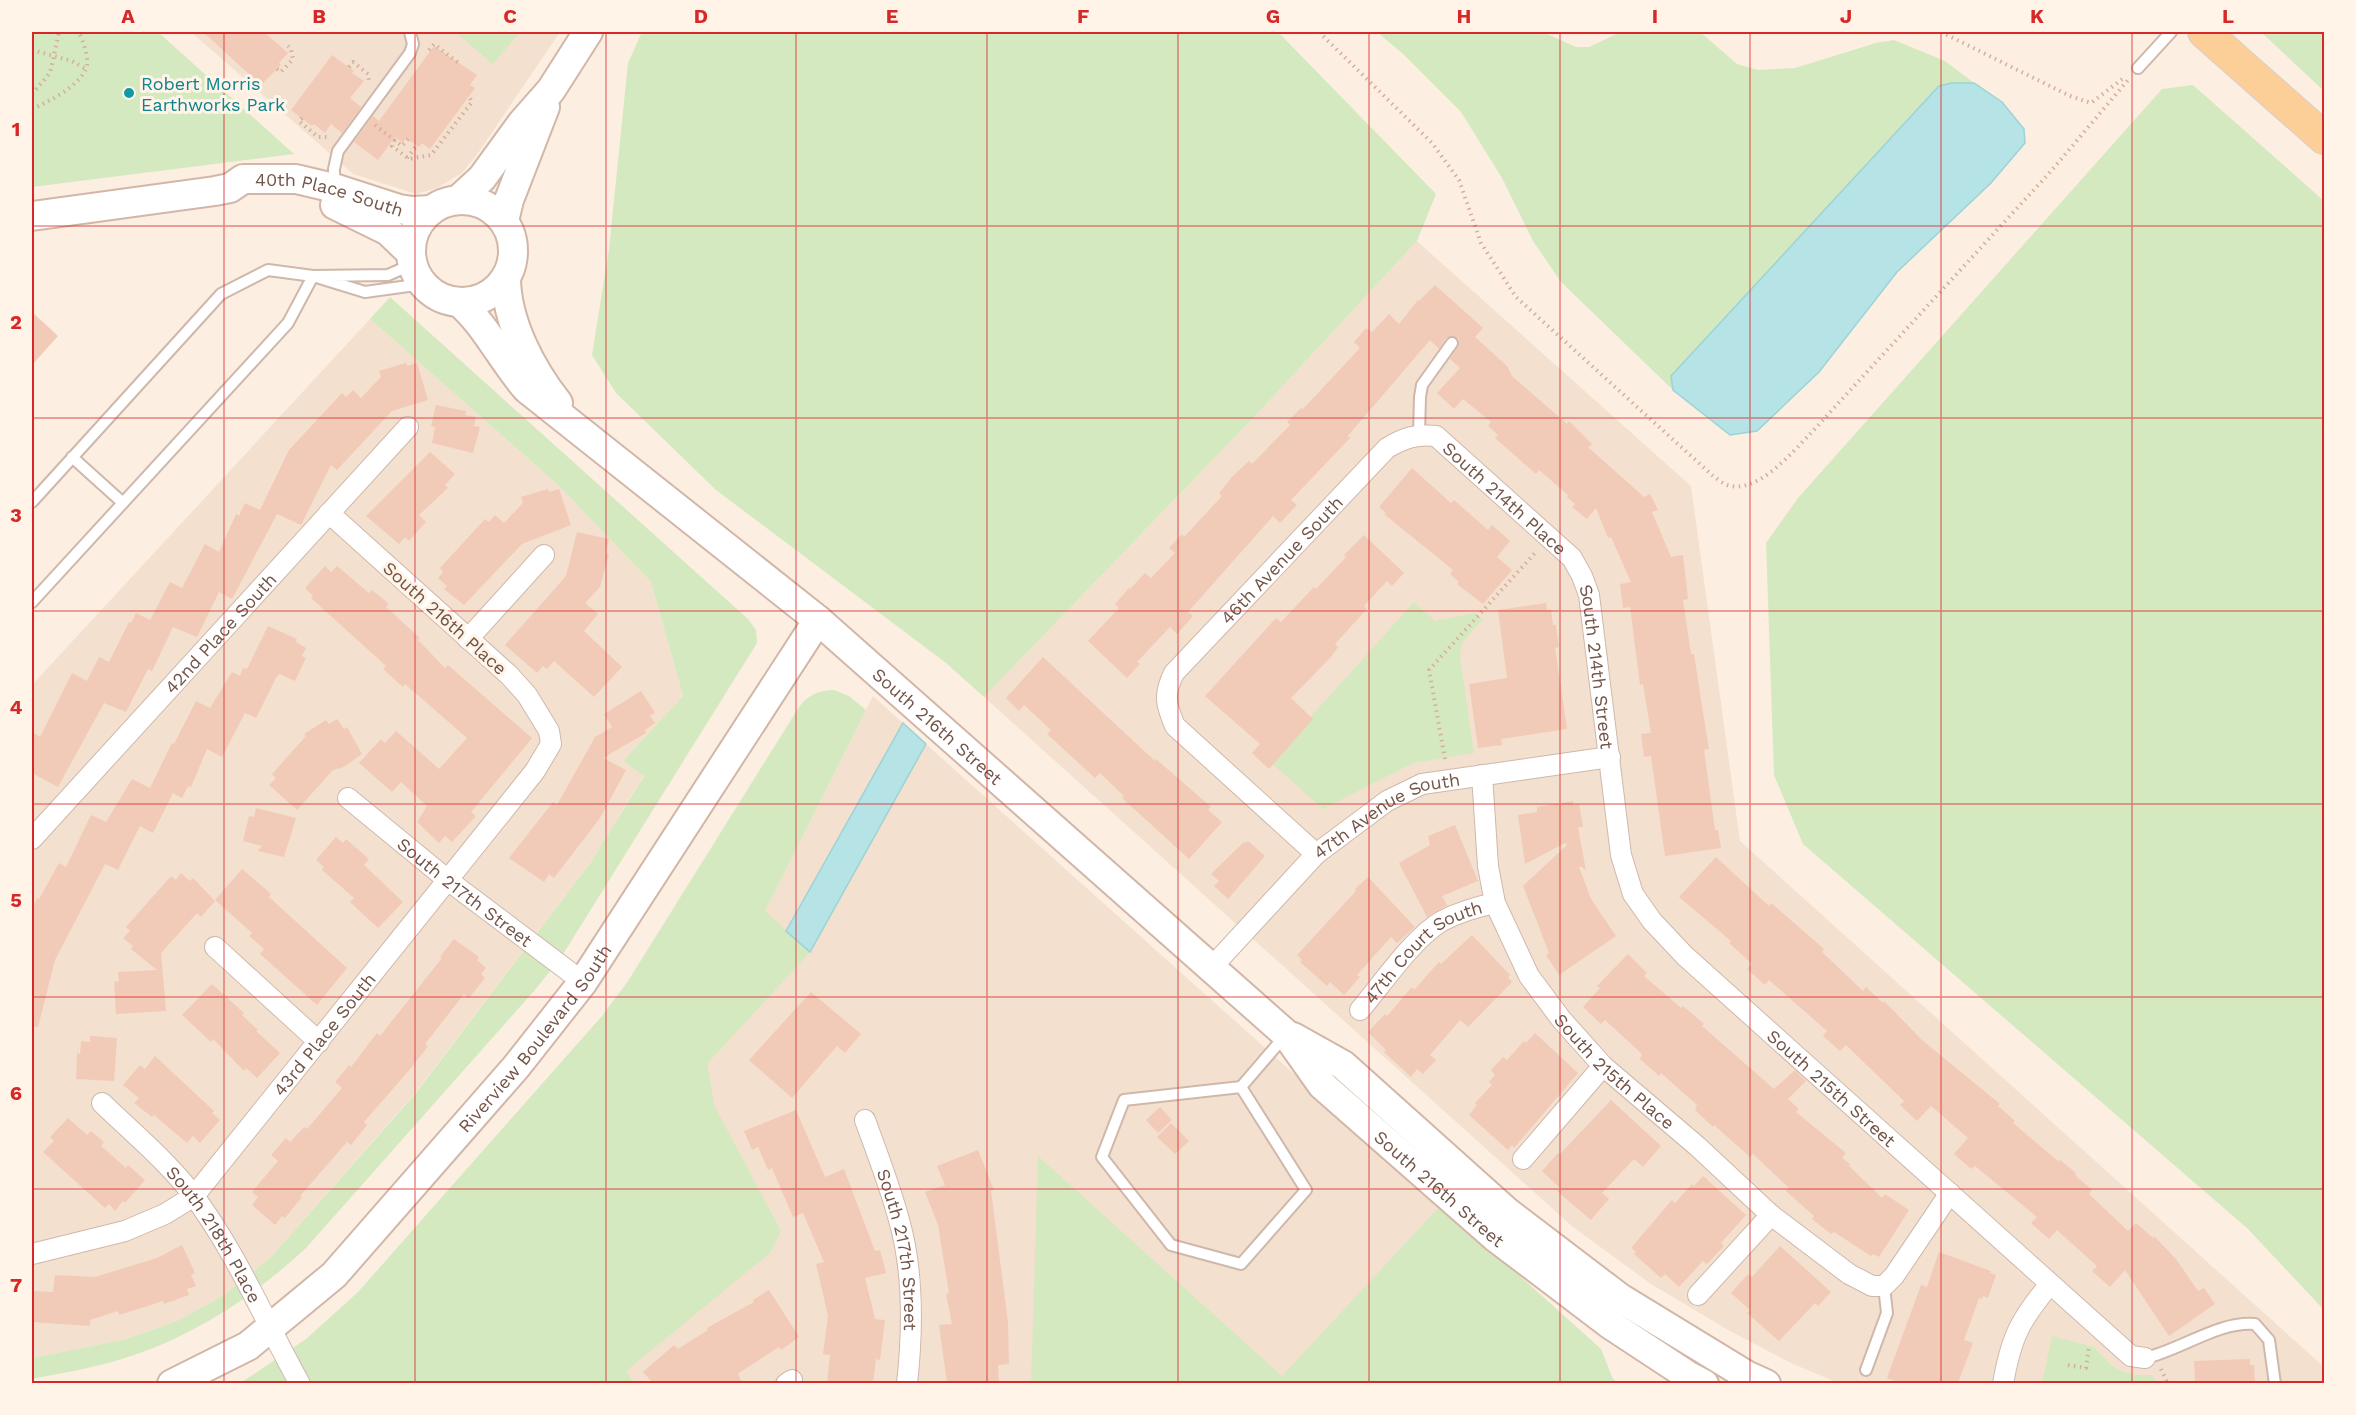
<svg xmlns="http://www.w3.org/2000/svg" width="2356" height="1415" viewBox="0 0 2356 1415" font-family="'Work Sans',sans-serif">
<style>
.residential{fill:#f4e0cf}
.green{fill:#d4e9c0}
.water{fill:#b6e3e5;stroke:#9cd3d7;stroke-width:1.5}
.building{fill:#f2cab8}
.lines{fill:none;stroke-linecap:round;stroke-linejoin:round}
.lane-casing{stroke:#cfb8ab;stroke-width:14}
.street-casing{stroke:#cfb8ab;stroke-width:22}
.secondary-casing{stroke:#d2b7a8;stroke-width:32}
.primary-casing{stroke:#d8cfcc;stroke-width:34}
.path{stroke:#d6ae9c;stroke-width:4;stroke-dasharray:1.5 4.5;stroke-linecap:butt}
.lane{stroke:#fff;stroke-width:10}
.street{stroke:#fff;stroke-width:20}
.secondary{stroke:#fff;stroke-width:28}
.primary{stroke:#fcce98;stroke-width:32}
.grid{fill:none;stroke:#d62828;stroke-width:1.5;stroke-opacity:0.55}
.culture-dot{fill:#0f9aa8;stroke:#fff4e7;stroke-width:2}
.labels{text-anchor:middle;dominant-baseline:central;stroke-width:6;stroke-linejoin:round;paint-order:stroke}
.culture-label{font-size:18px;fill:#0d838f;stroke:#fff4e7;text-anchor:start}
.street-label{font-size:18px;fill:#735448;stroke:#fff4e7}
.neatline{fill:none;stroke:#d62828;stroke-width:2}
.grid-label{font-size:20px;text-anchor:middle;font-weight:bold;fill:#d62828}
</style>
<rect width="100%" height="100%" fill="#fcefe1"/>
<path class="residential" d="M191,32h369l-84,124 -14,17 -25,15 -21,6 -63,-20z
M1417,241l274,245 49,355 584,526v16l-483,1 -48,-20 -63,-33 -79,-47 -78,-57 -589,-530 272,-282z
M370,319l188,166 93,97 32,114 -60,65 21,14 -53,87 -176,231 -145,165 -46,37 -47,26 -51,18 -94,19v-673z
M873,696l30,27 -116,208 23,21 116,-208 675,605 -9,11 26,23 -1225,1 372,-473z"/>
<path class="green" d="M32,32h126l136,122 -262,33z
M455,32h65l-27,32z
M642,32h636l158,162 -19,47 -161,174 -272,282 -38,-34 -230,-173 -100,-97 -24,-38 17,-106 19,-186z
M1377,32h166l33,15h13l32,-15h79l37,32 21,6 37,-2 81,-25 18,-3 51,21 29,22h-22l-281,293 2,14 -112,-108 -28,-41 -31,-63 -41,-66 -58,-58z
M2261,32h63v59z
M2193,85l131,116v1109l-76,-81 -445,-385 -29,-69 -8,-232 32,-45 364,-409z
M390,297l358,322 8,11 1,13 -197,316 -26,32 -228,257c-54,50 -113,89 -184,111 -29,9 -60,14 -90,20v-21l94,-19 51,-18 47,-26 46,-37 145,-164 176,-232 53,-86 -21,-15 60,-65 -32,-114 -93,-97 -188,-166z
M1414,602l21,19 40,-8 8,6 -21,24 -2,14 14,96 -61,10 -90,46 -53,-47z
M834,690l15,6 17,14 -101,201 45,41 -103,112 8,43 66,124 -11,22 -144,118 8,12 -395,1 67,-45 52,-47 244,-276 26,-35 171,-274c9,-12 20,-17 35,-17z
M1038,1156l244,220 159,-171 160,144 14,35h-584z
M2052,1336l42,11 18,19 10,5 14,4h17l2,8h-113z"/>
<path class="water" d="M1952,83h22l28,19 22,27 1,14 -34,40 -94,89 -78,100 -62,59 -27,4 -57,-45 -2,-14 268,-290z
M903,723l23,21 -116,208 -24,-21z"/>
<path class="building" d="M203,32h61l24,21 -9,10 2,2 -20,20z
M434,46l43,29 -7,10 5,3 -45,61 -8,-6 -3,4 -13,-9 -3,5 -8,-6 -17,23 -24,-18 19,-26 6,5z
M332,55l22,16 -2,2 12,8 -14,17 11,9 -19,26 -11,-9 -6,9 -11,-9 -2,2 -21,-16z
M1435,285l48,43 -8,9 32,29 5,10 55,48 2,-3 23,23 -4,3 56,50 6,-3 8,16 -6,2 19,45 12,-2 5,44 -5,1 8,54h3l8,52 7,43 -5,1 11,80h3l3,18 -56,8 -14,-100 -7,1 -3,-23 10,-1 -8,-49 -3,1 -10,-78 -7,1 -3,-24 11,-2 -20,-45 -3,1 -12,-30 -9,11 -15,-12 3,-3 -8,-7 1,-2 -29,-25 -3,4 -41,-36 3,-3 -10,-9 3,-4 -28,-23 -9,10 -17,-16 23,-25 -10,-9 9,-15v-5l-6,-3 -7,2 -7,11 -9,-9 -83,97h4l-60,63 6,5 -17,18 -7,-7 -85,96 5,4 -16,18 -7,-7 -33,35 3,2 -13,14 -39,-37 31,-33 -4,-4 14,-16 1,1 15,-16 6,5 24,-25 -6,-5 13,-14 2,3 38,-41 -3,-3 13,-16 17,-16 3,3 38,-39 -3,-3 14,-14 2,1 57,-61 -6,-6 12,-14 6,4 17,-18 10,10 19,-24 1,1z
M32,312l26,24 -26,29z
M406,363l1,3 10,-3 11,37 -36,11 -55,59 -6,-5 -30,60 -24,-11 -45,85 -13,-7 -22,45 -24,-10 -21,44 -4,-2 -22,43 -22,-9 -46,84 -26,-14v-41l8,5 32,-64 15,8 12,-24 10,5 20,-40 2,1 5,-10 14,7 20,-38 12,6 23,-44 14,8 17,-38 3,2 6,-13 15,7 29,-60 53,-57 4,4 7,-7 8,8 20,-21 -2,-6z
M436,405l30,6 -1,4 11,2 -2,9 6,1 -7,26 -41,-10 3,-16 -4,-1z
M430,452l25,22 -10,11 3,3 -29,27 7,7 -17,19 -4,-4 -6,7 -33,-28z
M1412,468l39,35 3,-3 34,30 4,-5 18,16 -13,16 15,13 -29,34 -26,-20 2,-2 -9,-8 3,-4 -69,-56 2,-1 -7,-6z
M548,489l1,3 10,-3 12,36 -49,19 -58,61 -20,-16 3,-3 -9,-8 5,-6 -3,-4 45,-49 4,3 6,-7 9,8 19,-20 -2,-6z
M577,532l32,7 -3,14 3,1 -9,33 -15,16 13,11 -14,17 38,36 -28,30 -40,-36 -7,8 -4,-3 -6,7 -32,-28 61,-69z
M1364,535l40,38 -12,13 -5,-5 -23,25 3,3 -32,35 3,3 -7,10 -40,41 22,21 -44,50 -17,-16 8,-9 -55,-48 71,-78 5,4 33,-35 2,2 30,-32 -2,-2z
M325,566l6,6 6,-6 32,27 3,-3 17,14 -3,3 34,31 -2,2 27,28 3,-3 84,73 -61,74 5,4 -24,26 -7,-6 -6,7 -22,-21 10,-16 -26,-24 -9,10 -33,-29 22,-24 4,4 11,-12 43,38 28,-31 -62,-54 -2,3 -20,-18 3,-3 -75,-68 2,-2 -8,-8z
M1546,603l1,7 4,-1 2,16h3l3,22 -4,1 12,81 -66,10 1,6 -24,3 -9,-64 38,-6 -9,-68z
M268,626l29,13 -1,3 10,6 -4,8 4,2 -11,23 -16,-7 -3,4 -20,40 -11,-5 -23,44 -15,-8 -16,38 -3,-1 -6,12 -9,-5 -20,40 -13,-7 -22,44 -13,-6 -50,96 -17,67 -6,-1v-117l5,-11 2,1 20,-36 7,4 25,-52 15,7 26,-43 18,9 22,-45 2,1 22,-43 14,7 22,-36 8,4 3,-8 4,1z
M1043,657l112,104 1,-2 55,48 -3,3 14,12 -33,37 -67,-61 2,-2 -24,-23 -5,5 -48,-44 4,-4 -27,-25 -5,6 -13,-13z
M641,691l14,22 -5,3 5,7 -10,7 1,3 -43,25 23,12 -26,48 -16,21 -30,39 -5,-4 -5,8 -35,-24 44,-56 4,3 38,-68 17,-10 -8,-13z
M337,719l7,10 3,-2 15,27 -18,13 -11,3 -36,40 -28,-25 7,-7 -4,-4 34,-38 -2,-2 22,-14 3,4z
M1573,801v4l6,-1 4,23h-5l8,44 -4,-4h-3l12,32 25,37 -57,39 -13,-20 3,-2 -26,-67 44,-41 -2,-2 -40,21 -7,-49 19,-3v-5z
M256,808l40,10 -12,39 -26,-6 4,-5 -19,-5 6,-25 5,1z
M1455,825l23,56 -36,15 5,9 -20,12 -28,-54 31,-18 -2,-9z
M336,837l7,6 3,-4 23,20 -5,6 39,37 -25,26 -28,-26 4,-4 -32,-28 2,-3 -8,-7z
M1248,841l17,15 -37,43 -14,-13 5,-5 -8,-7 33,-32 2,1z
M1716,857l53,49 2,-3 53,46 -2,3 41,39 3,-4 17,16 1,-2 38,39 78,64 -2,2 17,15 -2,2 46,39 1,-2 16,13 -1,2 17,15 -3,4 39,37 8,-8 17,15 1,-2 22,23 22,32 6,-3 11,16 -46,32 -44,-66 -15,17 -18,-16 5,-5 -40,-36 -8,9 -18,-16 6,-6 -62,-51 -4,3 -17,-15 14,-16 -37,-32 -14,15 -17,-16 4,-4 -58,-56 -6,6 -17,-15 4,-5 -58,-51 -4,5 -18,-16 5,-5 -23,-21 2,-2 -52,-44z
M242,869l29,25 -2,3 78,71 -30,37 -57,-51 4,-5 -15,-13 3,-3 -37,-33z
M181,873l9,8 3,-3 22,23 -14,16 -4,-4 -36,40 5,58 -50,3 -2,-32 5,-1 -1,-9 39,-2 -26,-21 2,-3 -10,-8 7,-7 -4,-4 45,-51 5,4z
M1368,877l47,50 -18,16 -6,-6 -34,38 3,2 -16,18 -14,-13 -3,4 -27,-24 2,-2 -5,-5 59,-64 -1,-2z
M1472,935l38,40 -2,2 4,5 -44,45 -8,-7 -30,35 6,5 -13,14 -6,-5 -6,8 -27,-25 2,-2 -18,-18 17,-18 2,2 25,-29 2,3 25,-28 2,2z
M454,939l25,18 -2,3 9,8 -5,6 4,4 -16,20 -5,-4 -39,50 3,2 -17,22 -47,54 3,3 -16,20 -4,-3 -47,54 2,1 -17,21 -3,-2 -7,9 -23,-20 6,-8 -6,-5 26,-31 -7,-6 15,-17 4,4 14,-15 3,2 35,-41 -7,-6 14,-17 2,2 26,-34 3,3 62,-78 -2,-1z
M1628,954l19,19 -3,3 37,32 2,-2 21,18 -2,2 72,63 21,-19 11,11 -18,18 11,10 -3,3 50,41 -4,5 8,6 -1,2 33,32 3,-4 24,16 -30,47 -6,-3 -2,2 -37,-24 -3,2 -19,-15 2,-3 -28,-25 3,-3 -36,-34 -3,3 -36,-32 -1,2 -18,-17 2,-5 -36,-32 -2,3 -19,-17 2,-5 -37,-34 -4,4 -18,-17 17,-19 -3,-2z
M212,984l32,29 -2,2 16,15 -2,1 24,22 -23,25 -11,-10 -2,3 -31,-32 -2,3 -29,-27z
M811,992l50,42 -16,19 -8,-7 -45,52 -43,-38z
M1535,1033l43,40 -64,75 -2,-3 -4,5 -39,-35 8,-10 -2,-2 17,-18 -3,-3 6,-7 -4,-5 12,-13 4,3 17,-19 2,2z
M90,1036l27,2 -3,43 -38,-2 1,-26 3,1 1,-13 9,1z
M155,1056l59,55 -2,2 8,7 -20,23 -7,-7 -6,7 -33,-28 -2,2 -18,-14 5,-5 -16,-13 17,-20 5,4z
M1611,1100l50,46 -18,21 -9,-8 -32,34 7,6 -18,21 -34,-29 3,-3 -18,-17 16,-18 2,1z
M1160,1107l12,13 -14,13 -12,-13z
M796,1110l29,67 19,-8 31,82 5,-1 6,23 -21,5 10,41 10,1 -5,40 -4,-1 -3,24h-46l3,-28 -7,-1 5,-38 -12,-52 8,-2 -21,-49 -10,4 -21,-49 -4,2 -10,-23 -6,3 -8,-19z
M68,1118l19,17 4,-4 13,11 -3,4 25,22 2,-3 17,15 -20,23 -2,-2 -8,10 -6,-7 -4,4 -62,-56 11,-11 -4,-4z
M1171,1123l18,18 -14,13 -18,-17z
M978,1150l16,40 -3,1 17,131 1,42 -11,1 1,18h-52l-8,-58 13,-1 -6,-30 3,-1 -11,-68 -13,-33 20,-7 -8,-19z
M1703,1176l43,39 -25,28 3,3 -17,18 -4,-3 -24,26 -14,-13 -4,4 -27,-24 2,-2 -5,-4 41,-48 3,3 17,-19 2,2z
M182,1245l13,28 -4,2 5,11 -9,3 2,6 -25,9 -1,-3 -44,14 -1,-4 -28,9v6l-58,-4v-31l21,1 2,-17 40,2 62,-19z
M1780,1246l51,46 -13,14 -3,-3 -36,38 -32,-28 3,-3 -19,-17 17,-19 4,3z
M1939,1252l52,19 -1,2 6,2 -8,23 -5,-2 -1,3 -3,-1 -15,42 9,3 -15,40h-58l-13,-5 34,-93 6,2z
M769,1290l30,47 -18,13 -2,-3 -40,26 -1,2 5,8h-90l-10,-11 31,-27 4,4 30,-19 -1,-2 47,-26 -1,-2z
M2250,1359v6h4l1,18h-60l-1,-22z"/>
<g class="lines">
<defs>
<path id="lane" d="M2138,68l33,-36
M334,188v-19l4,-18 72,-98 3,-9 -3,-12
M413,264l-25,11 -75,1 52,16 58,-8
M1419,434l1,-37 2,-12 30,-42
M72,457l51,46
M32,502l189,-208 47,-24 45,6 -25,47 -256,279
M1241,1087l-117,13 -22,57 69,88 70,19 65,-74 -65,-103 43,-50
M2145,1358c36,-8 73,-37 110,-34l14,16 6,44
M1866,1370l21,-57 -3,-27"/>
<g id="street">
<path d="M468,639l76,-84"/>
<path id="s1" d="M1482,775l6,91 7,37 34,73 32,43 42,47 94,80 74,69 78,59 23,12h12l10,-10 56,-83"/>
<path id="s2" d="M348,798l101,83 134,101"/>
<path id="s3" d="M32,839l376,-412"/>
<path id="s4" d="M1316,854l-141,-128c-9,-21 -12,-31 -1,-53l213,-225c17,-10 28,-14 49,-12l136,122 10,18 7,19 32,260 12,39 19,27 33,35 446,400 14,2"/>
<path d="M215,947l104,95"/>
<path id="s5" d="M1212,967l104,-113 71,-53 35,-17 188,-27"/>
<path id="s6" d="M1360,1010c22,-26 54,-73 82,-89 17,-9 34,-14 53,-18"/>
<path id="s7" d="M102,1103c31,30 65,58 91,92 43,57 72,126 107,189"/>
<path id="s8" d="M865,1120c12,33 25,66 34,100 15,52 14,109 8,164"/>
<path d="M1523,1159l80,-93"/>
<path id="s9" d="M32,1254l93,-23 40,-17 29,-18 341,-425 16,-27 -2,-13 -22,-36 -18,-20 -180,-162"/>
<path d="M1698,1295l73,-80"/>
<path d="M786,1384l6,-4"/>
<path d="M2003,1384c8,-47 17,-64 47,-100"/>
</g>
<g id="secondary">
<path d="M458,200l24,-22 40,-55 29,-33 37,-58"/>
<circle cx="462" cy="251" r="51"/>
<path d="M335,205l53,26 23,22"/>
<path id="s10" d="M32,216l183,-25 15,-3 13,-9h53l38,9 65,21 13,2 19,-1"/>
<path d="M504,221l5,-21 36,-93"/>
<path d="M506,277c0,44 25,92 52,126"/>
<path id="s11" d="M459,302c26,22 44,60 68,87l291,231 468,414 36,51 173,152 116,88 76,50 17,9"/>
<path d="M1293,1037l50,28 164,147 113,86 126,77 20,9"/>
<path id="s12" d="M172,1384l76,-38 86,-71 182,-208 67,-85 235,-362"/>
</g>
<path id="primary" d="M2204,32l120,106"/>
</defs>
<use href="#lane" class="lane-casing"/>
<use href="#street" class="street-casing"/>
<use href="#secondary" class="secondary-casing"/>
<use href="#primary" class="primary-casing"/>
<path class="path" d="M1319,32l113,111 27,37 22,63 35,54 196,178c4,3 10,8 15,10 31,10 65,-33 84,-52l241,-263 76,-90
M1941,32l129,64 21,7 34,-26
M32,50l40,11 14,8
M429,50l5,-6 26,20
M349,67l4,-5 15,12 1,7
M277,69l4,3 12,-13 -2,-10 -3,-3
M32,94l18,-21 9,-41
M32,109c16,-7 46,-22 54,-40 4,-10 -3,-28 -7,-37
M302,118l-3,3 19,16h11
M375,125l27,21 6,-7
M395,140l-3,6 17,13 22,-4 41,-53 -3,-6
M407,158l10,-13
M1445,759l-16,-89 106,-117
M2068,1365l18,3 3,-22
M2161,1369l7,15"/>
<use href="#lane" class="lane"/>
<use href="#street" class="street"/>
<use href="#secondary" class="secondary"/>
<use href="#primary" class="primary"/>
</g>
<path class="grid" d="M224,32v1352M415,32v1352M606,32v1352M796,32v1352M987,32v1352M1178,32v1352M1369,32v1352M1560,32v1352M1750,32v1352M1941,32v1352M2132,32v1352M32,226h2292M32,418h2292M32,611h2292M32,804h2292M32,997h2292M32,1189h2292"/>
<circle class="culture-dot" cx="129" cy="93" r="6"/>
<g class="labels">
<g class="culture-label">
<text x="141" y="83">Robert Morris<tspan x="141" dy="21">Earthworks Park</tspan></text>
</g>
<g class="street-label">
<text stroke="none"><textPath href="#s10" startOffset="304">40th Place South</textPath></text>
<text stroke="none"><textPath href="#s4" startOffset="700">South 214th Place</textPath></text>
<text stroke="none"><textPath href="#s4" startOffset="402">46th Avenue South</textPath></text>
<text transform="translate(445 618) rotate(42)">South 216th Place</text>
<text stroke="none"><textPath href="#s3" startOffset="279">42nd Place South</textPath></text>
<text stroke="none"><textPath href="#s4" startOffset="903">South 214th Street</textPath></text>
<text stroke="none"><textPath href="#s11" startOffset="642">South 216th Street</textPath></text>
<text stroke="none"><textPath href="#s5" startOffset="236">47th Avenue South</textPath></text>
<text stroke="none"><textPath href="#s2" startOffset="150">South 217th Street</textPath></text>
<text stroke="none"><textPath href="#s6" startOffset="88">47th Court South</textPath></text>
<text stroke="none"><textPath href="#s9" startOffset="381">43rd Place South</textPath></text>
<text stroke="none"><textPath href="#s12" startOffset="507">Riverview Boulevard South</textPath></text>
<text stroke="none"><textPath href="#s1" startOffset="338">South 215th Place</textPath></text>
<text stroke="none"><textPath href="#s4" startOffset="1412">South 215th Street</textPath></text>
<text stroke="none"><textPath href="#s11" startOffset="1326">South 216th Street</textPath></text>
<text stroke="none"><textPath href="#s7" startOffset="174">South 218th Place</textPath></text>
<text stroke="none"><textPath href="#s8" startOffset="135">South 217th Street</textPath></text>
</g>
</g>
<rect width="2356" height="1415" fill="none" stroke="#fff4e7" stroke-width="66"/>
<rect x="33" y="33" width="2290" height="1349" class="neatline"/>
<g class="grid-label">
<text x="128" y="23">A</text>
<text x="319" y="23">B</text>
<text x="510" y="23">C</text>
<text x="701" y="23">D</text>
<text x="892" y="23">E</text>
<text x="1083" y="23">F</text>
<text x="1273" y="23">G</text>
<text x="1464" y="23">H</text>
<text x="1655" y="23">I</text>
<text x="1846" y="23">J</text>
<text x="2037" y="23">K</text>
<text x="2228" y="23">L</text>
<text x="16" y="136">1</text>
<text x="16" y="329">2</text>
<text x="16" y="522">3</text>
<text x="16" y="714">4</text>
<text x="16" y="907">5</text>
<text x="16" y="1100">6</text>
<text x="16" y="1292">7</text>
</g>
</svg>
